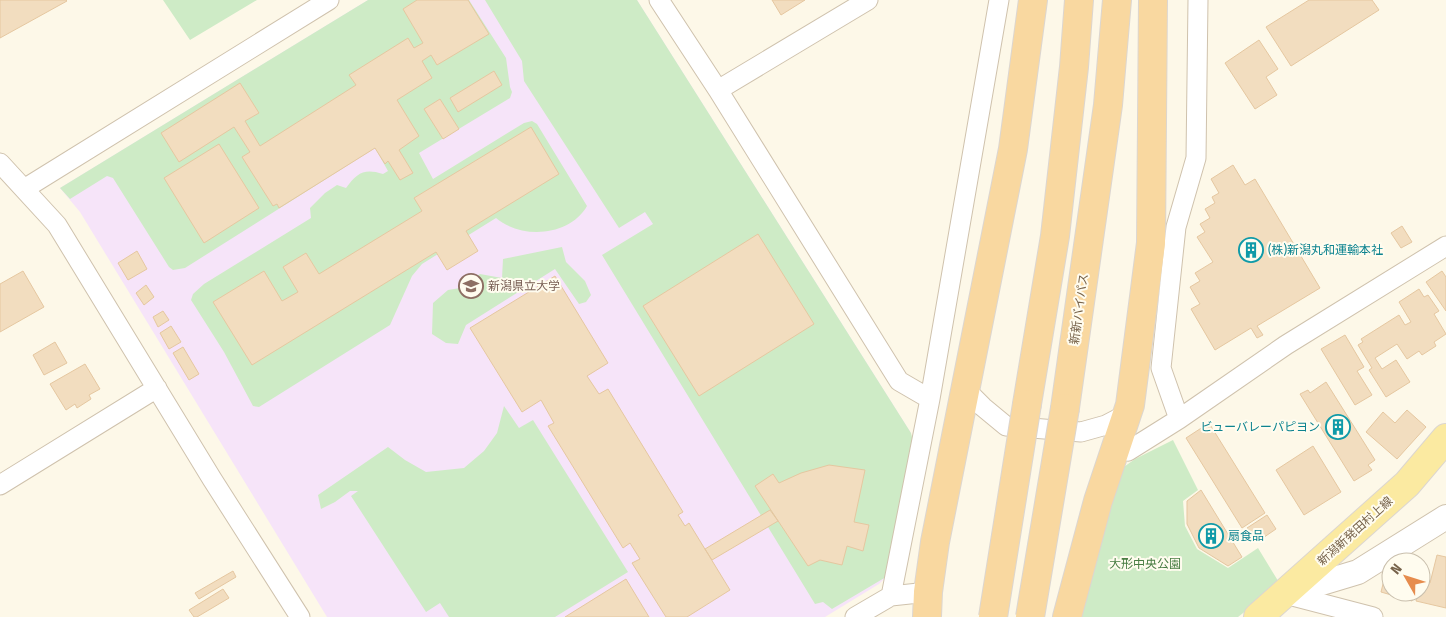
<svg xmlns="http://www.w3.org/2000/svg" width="1446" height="617" viewBox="0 0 1446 617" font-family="'Fira Sans Condensed','Noto Sans JP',sans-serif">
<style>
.education{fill:#f6e4f9}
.green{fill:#ceebc6}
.building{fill:#f2ddbf;stroke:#e5c7a0}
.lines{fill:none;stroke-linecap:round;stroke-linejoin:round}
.minor-casing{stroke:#cfc2ad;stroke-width:21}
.tertiary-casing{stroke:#cfc2ad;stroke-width:26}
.primary-casing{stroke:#dcd6d0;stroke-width:30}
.trunk-casing{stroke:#dcd6d0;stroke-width:30}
.minor{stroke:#fff;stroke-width:19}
.tertiary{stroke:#fff;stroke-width:24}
.primary{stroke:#fbeaa1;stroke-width:28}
.trunk{stroke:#f9d8a0;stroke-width:28}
.trunk-bridge-casing{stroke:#dcd6d0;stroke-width:30;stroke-linecap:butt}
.trunk-bridge{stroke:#f9d8a0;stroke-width:28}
.labels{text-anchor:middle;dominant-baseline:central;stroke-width:4;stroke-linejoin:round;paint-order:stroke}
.culture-label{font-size:12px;fill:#0d838f;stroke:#fffcef;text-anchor:start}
.education-label{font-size:12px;fill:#785e54;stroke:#fffcef;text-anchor:start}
.street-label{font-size:12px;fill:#77634b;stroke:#fffcef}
.park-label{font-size:12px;fill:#497d43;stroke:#fffcef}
</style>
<rect width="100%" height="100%" fill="#fdf8e8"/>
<path class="education" d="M368,0h269l274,433 -25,144 -7,7 -54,33h-498l-247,-405 -20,-24z"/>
<path class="green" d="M163,0h94l-67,40z
M368,0h101l37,58 4,29 2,5 -2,6 -91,55 14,26 91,-56 8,-2 5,3 50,82c-17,30 -65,34 -91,12l-74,46 -10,12 -22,49 -131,82 -6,-1 -29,-54 -33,-52 2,-6 11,-10 107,-66 -1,-10 15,-15 12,-8 9,3c11,-15 18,-20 37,-14l5,-3 -13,-23 -190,120 -12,2 -4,-3 -56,-89 -6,-2 -37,23 -10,-11z
M485,0h152l274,433 2,8 -27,136 -54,32 -9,-7 -8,2 -213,-349 51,-31 -8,-12 -26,16 -95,-147 -2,-20z
M562,247l4,15 19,19 6,14 -5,7 -7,2 -24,-35 -89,56 -8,19 -12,-1 -14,-9 1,-31 15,-13 12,-2 20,-14 22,4 1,-19z
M504,406l15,22 14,-8 95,152 -73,45h-106l-9,-14 -14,9 -75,-116 7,-5h-8l-15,11 -14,7 -3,-14 70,-48 17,13 21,12 38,-4 20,-17 13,-18z
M1173,440l25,50 -15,11 2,25 12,23 31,19 30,-20 22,36 -42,33h-158l41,-148 14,-10z"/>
<path class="building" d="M0,0h66l1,1 -67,37z
M417,0h51l21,34 -52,31 -6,-10 -9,6 10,17 -35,22 22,36 -20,14 14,23 -13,7 -12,-19 -3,3 -10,-16 -96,60 -2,-4 -4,2 -31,-49 8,-5 -16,-25 -55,35 -18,-29 79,-50 19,30 -14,8 15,25 96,-61 -7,-10 59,-37 6,10 9,-5 -20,-34z
M772,0h33l-24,15z
M1309,0h63l7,10 -88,56 -25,-39z
M1259,40l19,29 -12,8 11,18 -22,14 -30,-46z
M494,71l8,14 -44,27 -8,-14z
M440,99l19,30 -16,10 -19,-30z
M531,127l28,47 -93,57 12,20 -31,19 -11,-18 -184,113 -39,-63 51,-31 18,30 16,-9 -15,-25 23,-14 13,21 103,-63 -8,-13z
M219,144l40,64 -55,35 -40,-65z
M1233,165l12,20 10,-6 65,109 -63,38 6,9 -6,3 -6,-10 -36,22 -24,-41 9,-5 -10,-17 10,-6 -5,-8 18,-11 -16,-25 8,-5 -5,-8 10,-6 -5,-9 10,-6 -3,-6 7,-4 -8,-14z
M1402,226l10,16 -11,6 -10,-15z
M758,234l56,90 -115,72 -56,-90z
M137,251l10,18 -19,11 -10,-17z
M23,271l21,36 -44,25v-48z
M1442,271l4,6v34l-20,-29z
M555,276l53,87 -21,13 12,18 9,-5 75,123 -5,3 7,11 4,-3 41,67 -43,27h-21l-34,-54 8,-4 -10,-16 -7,5 -75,-122 6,-3 -13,-23 -19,12 -52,-84z
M146,285l8,12 -10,8 -8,-12z
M1419,289l5,8 4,-2 11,16 -5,3 12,20 -12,8 2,4 -14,9 -3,-4 -12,8 -10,-15 -22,14 7,11 14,-9 14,22 -24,15 -17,-27 3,-2 -14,-23 5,-3 -2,-3 38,-24 6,10 6,-3 -12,-20z
M163,311l6,9 -11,7 -5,-10z
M171,326l10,16 -12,7 -9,-16z
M1345,335l19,32 -7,4 15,24 -17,10 -34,-56z
M55,342l12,21 -23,12 -11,-20z
M183,347l16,27 -10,6 -16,-27z
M85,364l15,25 -11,6 2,4 -14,9 -2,-4 -9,6 -16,-26z
M1326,382l49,78 -7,5 4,5 -18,11 -54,-87 8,-4 2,3z
M1407,410l19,17 -29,32 -31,-27 17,-20 12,11z
M1209,423l56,90 -23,15 -56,-90z
M1313,446l28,46 -37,23 -28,-45z
M829,465l36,5 -11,52 15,3 -6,26 -16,-5 -5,19 -22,-5 -12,6 -53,-80 18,-12 6,9 22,-10z
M1201,490l41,67 -14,9 -29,-18 -12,-24v-23z
M770,510l8,11 -66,39 -7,-11z
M1267,515l9,14 -19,13 -10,-14z
M1437,555l9,2v51l-30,-7 2,-9h3v-12l9,3z
M233,571l3,6 -37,22 -4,-6z
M1385,576l6,2v14h23l-2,9 -31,-9z
M626,579l23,38h-84z
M223,589l6,9 -32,19h-3l-5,-7z"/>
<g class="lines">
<defs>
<path id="minor" d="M659,0l59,90 181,291 31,18
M718,90l150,-90
M0,163l57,62 155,254 88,138
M24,189l305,-189
M966,390l17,17 23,19 75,6 25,-7 21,-11
M1179,419l-18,-51 15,-141 20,-69 2,-158
M1117,444l11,7 51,-32 107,-74 160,-99
M0,485l157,-97
M1285,594l88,23
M891,596l39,-197 69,-399
M855,617l36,-21 37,-4"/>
<path id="tertiary" d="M1285,594l73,-22 88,-55"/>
<path id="primary" d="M1258,617l149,-133 39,-46"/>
<path id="trunk" d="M1027,404l28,-168 19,-169 5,-67
M1065,408l43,-303 9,-105
M927,617l1,-25 7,-50 78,-393 20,-149
M1067,617l31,-116 32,-96 21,-162 2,-243"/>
</defs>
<use href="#minor" class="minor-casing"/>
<use href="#tertiary" class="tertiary-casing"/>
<use href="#primary" class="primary-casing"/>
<use href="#trunk" class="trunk-casing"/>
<use href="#minor" class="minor"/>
<use href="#tertiary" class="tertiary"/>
<use href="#primary" class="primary"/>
<use href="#trunk" class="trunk"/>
<defs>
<path id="trunk-bridge" d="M993,617l34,-213
M1030,617l35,-209"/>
</defs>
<use href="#trunk-bridge" class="trunk-bridge-casing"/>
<use href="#trunk-bridge" class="trunk-bridge"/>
</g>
<defs>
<symbol id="building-ring" viewBox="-11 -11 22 22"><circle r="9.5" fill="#fffcef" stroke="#0f9aa8" stroke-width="1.5"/><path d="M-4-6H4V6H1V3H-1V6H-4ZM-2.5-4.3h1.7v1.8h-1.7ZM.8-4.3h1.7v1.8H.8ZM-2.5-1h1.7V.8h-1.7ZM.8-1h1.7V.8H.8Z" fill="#0f9aa8"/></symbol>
<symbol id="university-ring" viewBox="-11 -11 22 22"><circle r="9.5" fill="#fffcef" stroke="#8d6e63" stroke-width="1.5"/><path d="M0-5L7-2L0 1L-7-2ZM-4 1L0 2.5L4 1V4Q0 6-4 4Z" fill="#8d6e63"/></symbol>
</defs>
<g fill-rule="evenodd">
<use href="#building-ring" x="1237" y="236" width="28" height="28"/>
<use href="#university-ring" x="457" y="272" width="28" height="28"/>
<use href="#building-ring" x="1324" y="413" width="28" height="28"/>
<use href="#building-ring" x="1197" y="522" width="28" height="28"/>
</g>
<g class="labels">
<g class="culture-label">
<text x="1268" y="250">(株)新潟丸和運輸本社</text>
<text x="1320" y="427" text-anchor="end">ビューバレーパピヨン</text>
<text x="1228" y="536">扇食品</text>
</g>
<g class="education-label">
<text x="488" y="286">新潟県立大学</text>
</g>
<g class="street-label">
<text transform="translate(1079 309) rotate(-82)">新新バイパス</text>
<text transform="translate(1355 531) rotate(-42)">新潟新発田村上線</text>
</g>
<g class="park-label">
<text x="1145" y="564">大形中央公園</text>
</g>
</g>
<g transform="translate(1406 577) rotate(309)"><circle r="24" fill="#fffcef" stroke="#c9bfad"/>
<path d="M0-4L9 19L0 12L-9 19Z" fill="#e68c4d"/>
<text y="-8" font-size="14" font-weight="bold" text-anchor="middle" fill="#77634b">N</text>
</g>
</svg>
